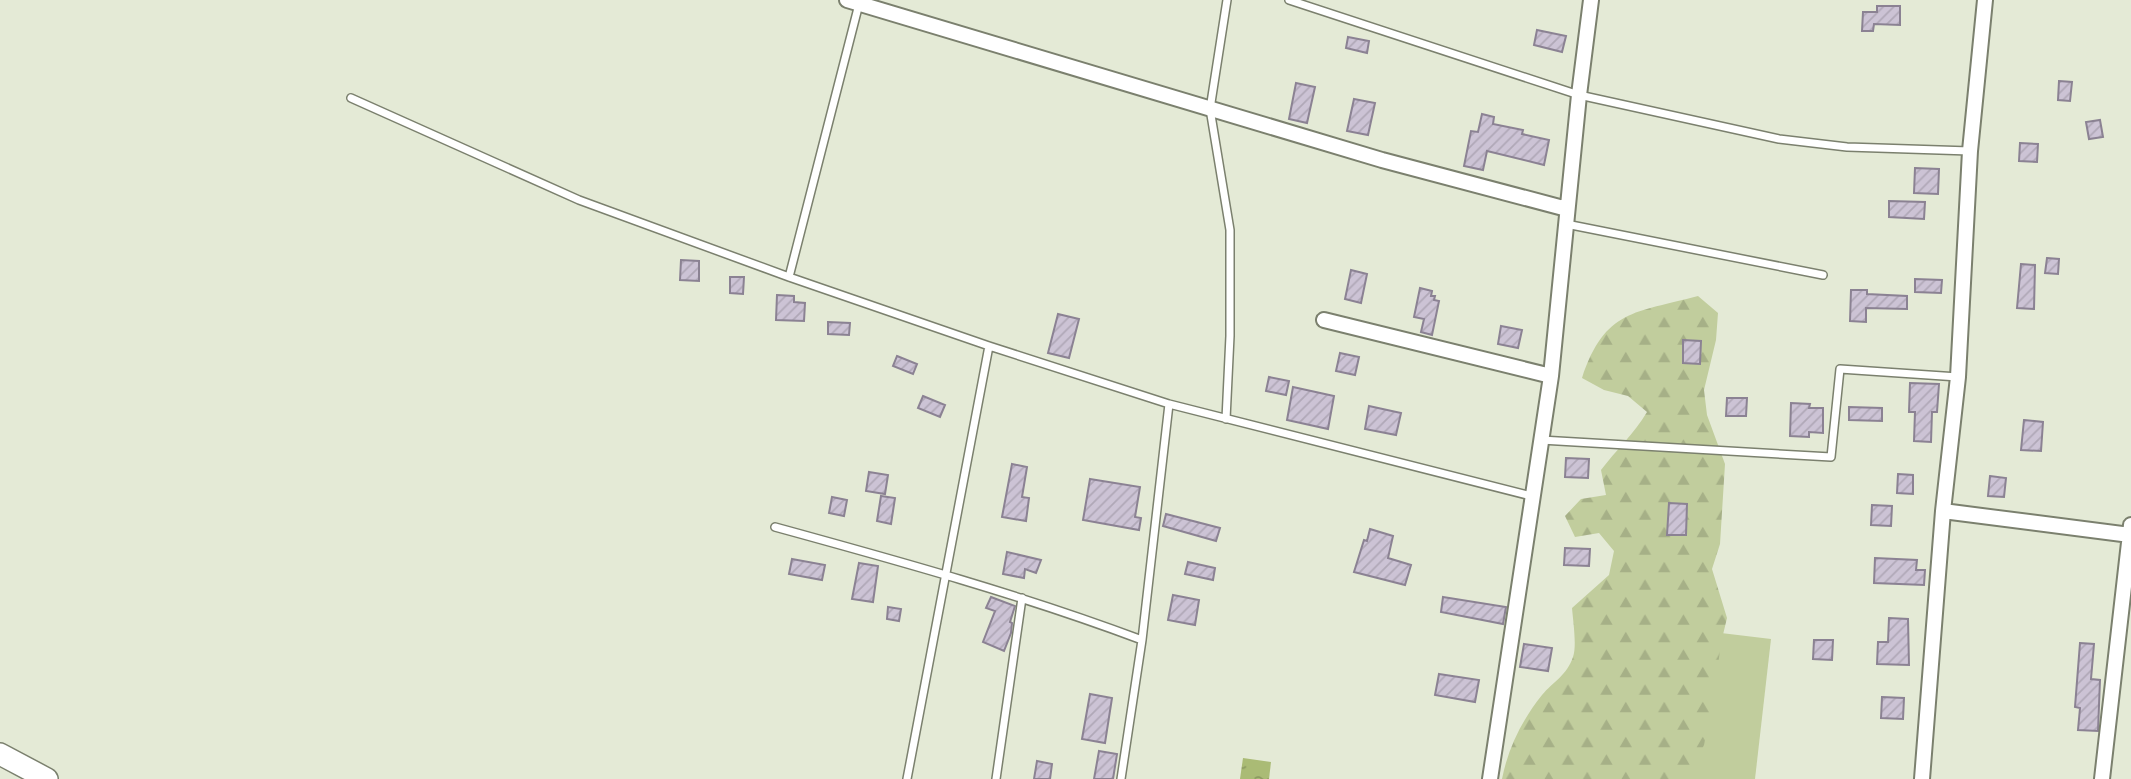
<svg xmlns="http://www.w3.org/2000/svg" width="2131" height="779" viewBox="0 0 2131 779" font-family="Karla,sans-serif">
<style>
.grass{fill:#c1cd9d}
.forest{fill:url(#forest-firs)}
.water{fill:url(#water-ripples)}
.building{fill:url(#building-hatch);stroke:#8b8293;stroke-width:2}
.lines{fill:none;stroke-linecap:round;stroke-linejoin:round}
.service-casing{stroke:#7b806e;stroke-width:10}
.minor-casing{stroke:#7b806e;stroke-width:18}
.secondary-casing{stroke:#7b806e;stroke-width:24}
.service{stroke:#fff;stroke-width:7}
.minor{stroke:#fff;stroke-width:14}
.secondary{stroke:#fff;stroke-width:21}
</style>
<defs>
<pattern id="forest-firs" width="22" height="20" patternUnits="userSpaceOnUse" patternTransform="scale(1.75)"><rect width="22" height="20" fill="#c1cd9d"/><path d="M5 1l3.5 6h-7zM16 11l3.5 6h-7z" fill="#a6b087"/></pattern>
<pattern id="water-ripples" width="26" height="14" patternUnits="userSpaceOnUse" patternTransform="scale(1.75)"><rect width="26" height="14" fill="#aabb75"/><path d="M2 4q2-2 4 0t4 0M15 11q2-2 4 0t4 0" fill="none" stroke="#8b9960"/></pattern>
<pattern id="building-hatch" width="6" height="6" patternUnits="userSpaceOnUse" patternTransform="scale(1.75)"><rect width="6" height="6" fill="#ccc3d5"/><path d="M-1 1l2-2M0 6l6-6M5 7l2-2" fill="none" stroke="#b0a8b7"/></pattern>
</defs>
<rect width="100%" height="100%" fill="#e4ead6"/>
<path class="grass" d="M1696,630l75,9 -16,140h-76z"/>
<path class="forest" d="M1698,296l20,17 -2,27 -12,50 3,25 18,49 -5,80 -8,25 15,49 -6,25 -7,52 -10,50 -17,34h-185c6,-31 20,-59 40,-84 11,-13 25,-20 31,-38 4,-11 0,-37 -1,-49l37,-33 5,-24 -15,-18 -24,4 -10,-21 16,-17 25,-4 -5,-25c15,-20 33,-36 46,-58l-19,-16 -24,-6 -22,-12c23,-69 53,-65 116,-82z"/>
<path class="water" d="M1243,758l28,4 -2,17h-29z"/>
<path class="building" d="M1877,6h23v19l-26,-1 -1,7h-11l1,-19h14z
M1537,30l29,6 -4,16 -28,-7z
M1348,37l21,4 -2,12 -21,-5z
M2059,81l13,1 -2,19 -12,-1z
M1296,83l19,4 -8,36 -18,-4z
M1354,99l21,4 -7,32 -21,-4z
M1482,114l12,3 -1,7 30,6 -1,4 27,6 -5,25 -57,-14 -4,19 -19,-4 7,-35 7,1z
M2100,120l3,17 -14,2 -3,-17z
M2020,143l18,1 -1,18 -18,-1z
M1915,168l24,1 -1,25 -24,-1z
M1889,201l36,1 -1,17 -35,-2z
M2047,258l12,1 -1,15 -13,-1z
M681,260l18,1v20l-19,-1z
M2021,264l14,1 -1,44 -17,-1z
M1351,270l16,4 -6,29 -16,-4z
M730,277h14l-1,17 -13,-1z
M1915,279l27,1 -1,13 -26,-1z
M1420,288l12,3 -1,5h4l-1,4 5,1 -7,34 -11,-3 3,-13 -10,-2z
M1851,290h16v4l40,2v13l-41,-1v14l-16,-1z
M777,295l17,1v6l11,1 -1,18 -28,-1z
M1058,314l21,5 -10,39 -21,-5z
M828,322l22,1 -1,12 -21,-1z
M1501,326l21,4 -4,18 -20,-4z
M1683,340l18,1 -1,23 -17,-1z
M1340,353l19,4 -4,18 -19,-4z
M897,356l20,8 -4,10 -20,-8z
M1269,377l20,4 -3,14 -20,-4z
M1910,383l29,1 -2,28h-5l-1,30 -17,-1 1,-29h-6z
M1293,387l41,9 -6,33 -41,-9z
M923,396l22,9 -5,12 -22,-9z
M1727,398h20l-1,18h-20z
M1791,403l19,1 -1,4h14v25l-14,-1v5l-19,-1z
M1369,406l32,7 -5,22 -31,-6z
M1849,407l33,1v13l-33,-1z
M2024,420l19,2 -2,29 -20,-1z
M1566,458l23,1 -1,19 -23,-1z
M1012,464l15,3 -5,30 7,1 -3,23 -24,-4z
M869,472l19,3 -3,19 -19,-3z
M1898,474l15,1v19l-16,-1z
M1990,476l16,2 -2,19 -16,-1z
M1090,479l50,8 -5,30 6,1 -2,12 -56,-10z
M881,496l14,2 -4,26 -14,-3z
M832,497l15,3 -3,16 -15,-3z
M1669,503l18,1 -1,31h-19z
M1872,505l20,1 -1,20 -20,-1z
M1166,514l54,14 -4,13 -53,-15z
M1370,529l23,7 -5,22 23,7 -6,20 -51,-13 10,-32 3,1z
M1565,548l25,1 -1,17 -25,-1z
M1007,552l34,8 -5,13 -11,-4 -1,9 -21,-4z
M1875,558l42,2 -1,10h9l-1,15 -50,-2z
M792,559l33,6 -3,15 -33,-6z
M1188,562l27,6 -2,12 -28,-6z
M859,563l19,3 -5,36 -21,-3z
M1173,595l26,5 -4,25 -27,-5z
M991,597l24,9 -5,16 2,1 -1,10 -7,18 -21,-9 12,-31 -9,-3z
M1443,597l63,10 -3,17 -62,-12z
M888,607l13,2 -2,12 -12,-2z
M1889,618l19,1 1,46 -32,-1 1,-22h10z
M1814,640h19l-1,20 -19,-1z
M2080,643l14,1 -3,35 9,1 -2,51 -20,-1 2,-22 -5,-1z
M1524,644l28,4 -4,23 -28,-4z
M1439,674l40,6 -4,22 -40,-7z
M1090,694l22,4 -7,45 -23,-4z
M1882,697l22,1 -1,21 -22,-1z
M1099,751l18,3 -4,25h-19z
M1037,761l15,3 -2,15h-16z"/>
<g class="lines">
<defs>
<path id="service" d="M1289,0l290,95 200,44 68,8 123,4
M351,98l228,102 210,77 200,69 180,58 362,92
M1566,224l257,51
M789,277l70,-273
M1226,419l4,-83v-106l-20,-121 17,-109
M1541,440l290,17 9,-88 118,8
M775,527c124,34 247,68 367,113
M907,779l82,-433
M996,779l26,-181
M1121,779l21,-139 27,-236"/>
<path id="minor" d="M847,0l535,160 185,49
M1324,320l227,56
M1943,511l187,24
M1490,779l61,-403 28,-281 12,-95
M1922,779l21,-268 15,-134 12,-226 15,-151
M2102,779l29,-254"/>
<path id="secondary" d="M0,754l47,25"/>
</defs>
<use href="#service" class="service-casing"/>
<use href="#minor" class="minor-casing"/>
<use href="#secondary" class="secondary-casing"/>
<use href="#service" class="service"/>
<use href="#minor" class="minor"/>
<use href="#secondary" class="secondary"/>
</g>
</svg>
